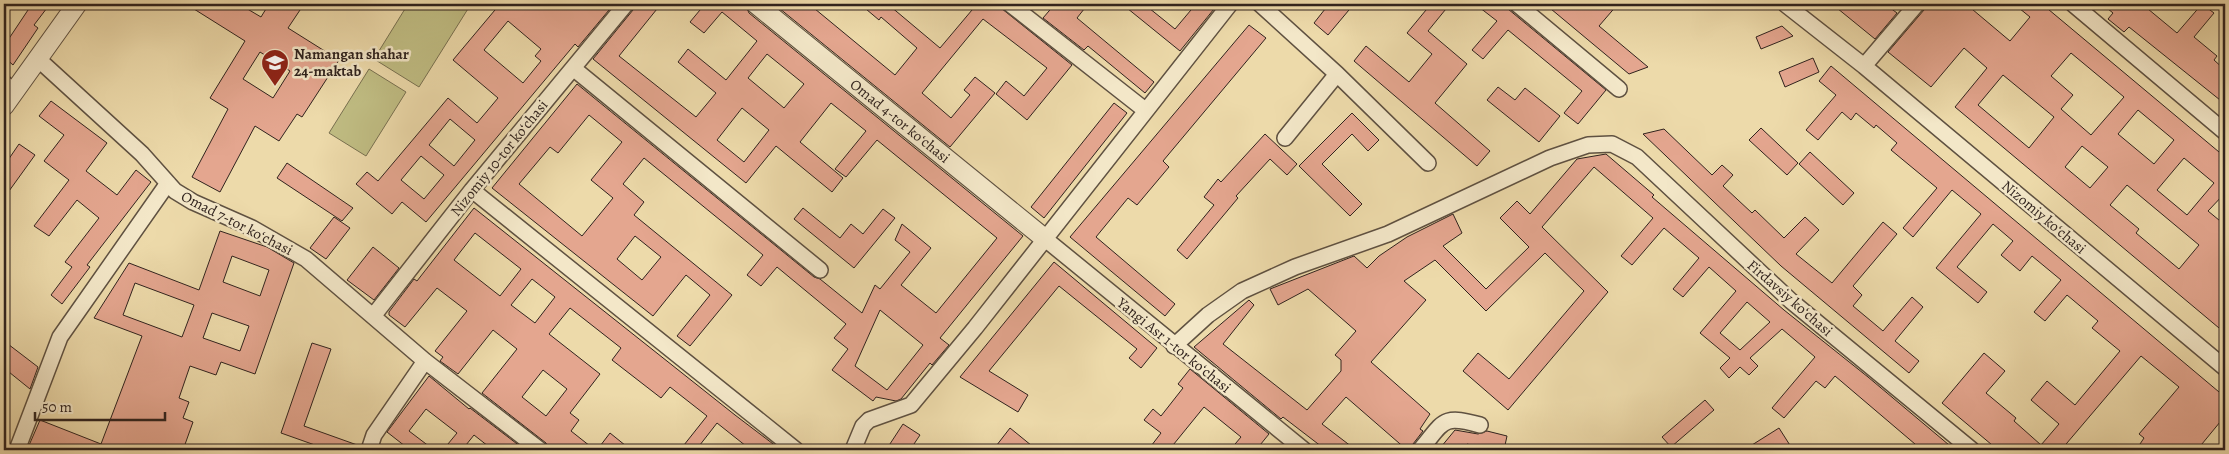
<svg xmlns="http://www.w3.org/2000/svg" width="2229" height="454" viewBox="0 0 2229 454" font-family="Alegreya,serif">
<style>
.green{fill:#c0bd83;stroke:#787050}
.building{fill:#e4a68f;stroke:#30231e;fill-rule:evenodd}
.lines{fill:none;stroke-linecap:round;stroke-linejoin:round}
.minor-casing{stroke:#5f5141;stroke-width:18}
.tertiary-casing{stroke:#5f5141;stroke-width:21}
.minor{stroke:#f3e7c8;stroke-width:15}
.tertiary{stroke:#f3e7c8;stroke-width:19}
.labels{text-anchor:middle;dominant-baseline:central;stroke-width:5;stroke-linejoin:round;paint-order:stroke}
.poi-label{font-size:15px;font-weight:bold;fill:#30231e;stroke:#f3e7c8;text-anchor:start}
.street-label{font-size:15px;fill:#30231e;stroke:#f3e7c8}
</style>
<rect width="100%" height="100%" fill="#eddaaa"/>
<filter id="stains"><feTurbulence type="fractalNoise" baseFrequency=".004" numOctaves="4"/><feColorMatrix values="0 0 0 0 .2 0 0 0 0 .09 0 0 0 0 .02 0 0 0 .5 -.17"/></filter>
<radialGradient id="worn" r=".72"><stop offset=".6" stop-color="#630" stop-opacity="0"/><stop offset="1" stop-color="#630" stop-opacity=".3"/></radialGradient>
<path class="green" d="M408,4h63l-52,83 -45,-28z
M369,69l37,23 -40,64 -37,-23z"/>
<path class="building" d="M32,4h18l-16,21 4,3 -25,37 -9,-8v-11z
M186,4h53l22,13 8,-13h35l-16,24 51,32 -37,57 -5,-3 -18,27 -24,-15 -35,66 -28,-15 36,-68 -18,-11 35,-57zM260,52l30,19 -17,27 -30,-19z
M500,4h114l-36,43 -3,-3 -149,178 -24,-20 -10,12 -36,-30 11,-12 11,9 70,-83 29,25 21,-25 -45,-38zM508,21l33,28 -6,7 6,5 -18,22 -39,-33zM450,119l25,21 -21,26 -25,-21zM421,156l23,19 -20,24 -23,-19z
M635,4h26l-42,52 77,61 20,-24 -38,-31 10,-13 38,31 31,-39 -35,-29 -18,21 -14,-11 15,-18h40l4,9 274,223 -83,102 9,7 -17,20 -2,-2 -29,36 -5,2 -20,-4 -3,4 -41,-31 16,-21 -14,-11 12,-14 -69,-57 -16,19 -14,-11 16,-20 -119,-97 -21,26 21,18 -10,13 98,80 -42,51 -13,-10 33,-41 -24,-20 -33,41 -161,-128 85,-104 237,193 6,2 42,34 13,-28 5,4 30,-37 -15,-12 7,-16 29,24 -30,37 35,28 61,-75 -120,-98 -31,37 -11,-8 31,-38 -35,-28 -31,39 43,36 -11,14 -56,-46 -30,37 -153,-124 40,-49zM767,54l37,30 -20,24 -36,-30zM742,108l27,22 -25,32 -27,-22zM589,115l33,27 -31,38 22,18 -31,38 -63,-52 31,-37 8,6zM635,236l26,21 -19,23 -25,-21zM880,310l43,35 -36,45 -32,-24z
M774,4h35l86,71 22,-27 -36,-31 -2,3 -19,-16h33l-3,2 50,42 32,-38 -7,-6h31l76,61 -45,55 -31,-26 10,-13 18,15 23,-28 -64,-49 -61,74 29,25 19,-23 -6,-5 11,-13 20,16 -45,54z
M1055,4h33l-11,14 77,64 -9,11 -57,-47 -4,4 -41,-32z
M1122,4h22l31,25 21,-25h22l-38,47z
M1329,4h25l-26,31 -14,-12z
M1431,4h19l-22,27 39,33 -32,39 55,48 -13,15 -123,-105 12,-15 43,36 23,-28 -25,-21z
M1475,4h27l104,86 -28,34 -14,-11 18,-22 -74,-61 -25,29 -11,-9 25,-29z
M1545,4h73l-19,22 49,41 -19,7z
M1832,4h53l12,9 -22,26z
M1927,4h39l44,37 20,-24 -16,-13h28l183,153v36l-17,18 17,14v108l-270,-226 32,-39 -23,-20 -33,39 -43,-35 36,-42zM2071,53l53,44 -33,38 -30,-26 12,-14 -22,-19zM2003,75l51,42 -25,31 -51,-43zM2138,110l36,30 -20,24 -36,-30zM2082,146l26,21 -18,21 -25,-21zM2184,158l30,25 -27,32 -30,-25zM2127,185l72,60 -20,24 -43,-36 3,-4 -29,-24z
M2102,4h40l35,29 25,-29 12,9 -20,24 23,19 -3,4 11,10v34l-96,-77 -5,5 -16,-13 5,-6z
M1249,25l17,13 -103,123 6,6 -32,38 -9,-7 -32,39 79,67 -10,12 -95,-79z
M1782,26l11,10 -32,13 -5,-12z
M1813,58l6,14 -34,15 -6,-15z
M1831,66l394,331v19l-28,34h-61l8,-12 -5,-4 40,-47 -38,-31 -80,94h-63l-56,-47 42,-50 21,18 -19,22 30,25 -2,3 27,24 18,-21 -28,-24 16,-19 28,24 45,-54 -28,-23 6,-7 -31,-26 -22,26 -11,-9 27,-32 -29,-24 -12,15 -19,-16 12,-14 -20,-17 -36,43 30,25 -9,11 -42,-35 45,-54 -29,-24 -39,47 -10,-9 34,-40 -46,-38 6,-7 -21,-18 -2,3 -18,-15 -5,7 -9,-8 -24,28 -12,-10 30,-35 -17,-14z
M1498,87l17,13 10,-12 35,28 -21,26 -52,-42z
M51,101l56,42 -21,28 31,24 19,-25 15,12 -64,83 3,2 -28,37 -11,-9 21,-28 -7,-5 34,-44 -22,-18 -28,36 -15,-10 35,-46 -25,-19 20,-26 -25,-19z
M1114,103l13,10 -83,105 -13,-11z
M1352,113l27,27 -11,11 -16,-17 -30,30 40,40 -12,12 -51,-50z
M1761,128l37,35 -11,12 -38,-35z
M1664,129l48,46 10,-10 11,10 -10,11 29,27 3,-3 29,28 21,-21 14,13 -23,24 36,29 51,-61 14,12 -44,52 9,9 -9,11 30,25 29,-34 11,10 -28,34 24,20 -10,12 -128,-107 -138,-132z
M1265,134l32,30 -10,11 -17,-16 -34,37 2,2 -51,61 -10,-9 37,-45 -10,-8 14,-18 3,3z
M19,144l16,11 -31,43v-32z
M1810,152l44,41 -11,12 -44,-41z
M1606,154l48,41 -2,2 132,113 84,67 87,73h-33l-87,-74 -10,12 -9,-7 -32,37 -12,-10 43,-51 -33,-28 -32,29 8,8 -9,9 -9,-8 -11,11 -9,-10 10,-10 -30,-25 36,-42 -27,-24 -26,30 -10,-8 26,-31 -35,-30 -32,37 -11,-9 32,-38 -59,-51 -52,60 66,65 -100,118 -45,-39 15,-18 31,26 75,-88 -39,-38 -59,58 -51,-51 -31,21 22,19 -55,62 59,52 -10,15 3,2 -10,13 -2,6h-4l-61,-53 -24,27 34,26h-30l-43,-33 -2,2 -87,-72 55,-47 5,5 -31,39 84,66 34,-39v-11l-6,-5 21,-24 -48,-42 -30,16 -8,-16 84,-33 13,12 12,-12 28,-19 46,-23 9,19 -19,13 43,43 43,-42 -29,-29 17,-17 13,13 47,-55zM1747,302l23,20 -30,28 -20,-17z
M287,163l66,45 -11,13 -65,-43z
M474,208l261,207 46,35h-30l-34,-27 -21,27h-16l27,-34 -37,-29 -9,11 -49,-38 9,-12 -51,-40 -21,26 51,40 -30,39 9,7 -8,11 24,19h-46l-3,-7 -64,-50 35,-44 -24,-19 -35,44 -18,-13 3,-4 -8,-6 32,-40 -30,-23 -32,39 -16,-12v-3l25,-33 3,2zM475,233l46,36 -21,27 -46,-36zM532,279l23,18 -20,26 -24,-18zM543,370l24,19 -21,27 -24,-19z
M803,208l37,30 11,-14 12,10 20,-25 12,9 -41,50 -60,-49z
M334,217l16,11 -24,31 -16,-11z
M220,231l47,16 27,16 -39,111 -34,-12 -5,13 -26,-9 -11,32 10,4 -6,16 10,4 -10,28h-156l13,-30 61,24 41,-108 -48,-18 35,-55 70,27zM232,256l37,14 -9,26 -37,-14zM135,283l59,22 -12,32 -59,-22zM212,313l37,13 -9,25 -37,-13z
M373,247l26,21 -25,32 -27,-20z
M1054,262l103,86 -16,20 -12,-10 8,-9 -78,-63 -70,85 39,24 -10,17 -58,-35z
M4,341l34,26 -8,22 -26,-21z
M312,343l19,6 -27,77 56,20v4h-31l-48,-17z
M1190,369l79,65 -13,16h-26l11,-13 -37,-30 -35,43h-21l13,-17 -17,-13 9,-11 8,7 22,-28 -5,-4z
M429,376l40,33 1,-1 55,42h-32l-19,-15 -12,15h-19l14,-17 -31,-24 -17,22 25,19h-24l-23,-18z
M1705,400l9,10 -43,37 -9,-10z
M903,424l17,11 -10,15h-24z
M1010,428l27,22h-44z
M1779,428l14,22h-49z
M1455,430l23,4 9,-3 20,5 -3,14h-14l-23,-6 -5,6h-30l5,-6 4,3z
M610,433l21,17h-34z"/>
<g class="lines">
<defs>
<path id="minor" d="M1010,4l135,106
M1260,4l77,70 91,89
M1517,4l102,85
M1785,4l79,62 361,302
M2073,4l152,128
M38,59l104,95 33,37 18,11 59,26 54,31 119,102 115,89
M1864,66l53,-62
M573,68l247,202
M4,83l10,9
M1285,138l52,-64
M472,190l324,260
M1044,238l260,212
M374,315l98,-125 154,-186
M1174,346l34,-31 34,-24 53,-24 93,-33 162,-76 38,-13 24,-1 25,13 154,144 181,149
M17,450l43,-113 108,-154
M369,450l5,-15 51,-74
M853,450l10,-24 6,-6 42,-15 64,-77 255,-324
M1420,450c24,-28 21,-36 60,-25"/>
<path id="tertiary" d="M756,4l288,234
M4,106l73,-102"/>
</defs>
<use href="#minor" class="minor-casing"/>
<use href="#tertiary" class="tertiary-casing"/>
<use href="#minor" class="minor"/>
<use href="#tertiary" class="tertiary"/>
</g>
<defs>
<symbol id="school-pin" viewBox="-11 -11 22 30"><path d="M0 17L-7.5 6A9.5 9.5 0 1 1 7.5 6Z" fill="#8f2418" stroke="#f3e7c8"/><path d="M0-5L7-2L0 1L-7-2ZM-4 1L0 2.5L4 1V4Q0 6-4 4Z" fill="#fff"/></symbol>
</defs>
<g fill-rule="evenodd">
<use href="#school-pin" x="259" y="47" width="32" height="43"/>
</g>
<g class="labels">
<g class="poi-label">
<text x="294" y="54">Namangan shahar<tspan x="294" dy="17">24-maktab</tspan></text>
</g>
<g class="street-label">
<text transform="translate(900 121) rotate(39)">Omad 4-tor koʻchasi</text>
<text transform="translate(499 158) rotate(-51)">Nizomiy 10-tor koʻchasi</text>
<text transform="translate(2044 217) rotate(40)">Nizomiy koʻchasi</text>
<text transform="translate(237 223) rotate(27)">Omad 7-tor koʻchasi</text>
<text transform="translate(1790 298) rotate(41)">Firdavsiy koʻchasi</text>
<text transform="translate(1174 345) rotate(39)">Yangi Asr 1-tor koʻchasi</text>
</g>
</g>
<rect width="2229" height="454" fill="none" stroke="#eddaaa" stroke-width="20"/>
<rect x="5" y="5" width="2219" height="444" fill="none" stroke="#30231e" stroke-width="2.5"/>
<rect x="10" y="10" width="2209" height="434" fill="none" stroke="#30231e"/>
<path d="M35 412v8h130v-8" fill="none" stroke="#30231e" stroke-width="2.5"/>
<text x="42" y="412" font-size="15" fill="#30231e" stroke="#f3e7c8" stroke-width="4" paint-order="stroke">50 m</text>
<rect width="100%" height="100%" filter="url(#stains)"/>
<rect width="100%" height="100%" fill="url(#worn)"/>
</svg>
